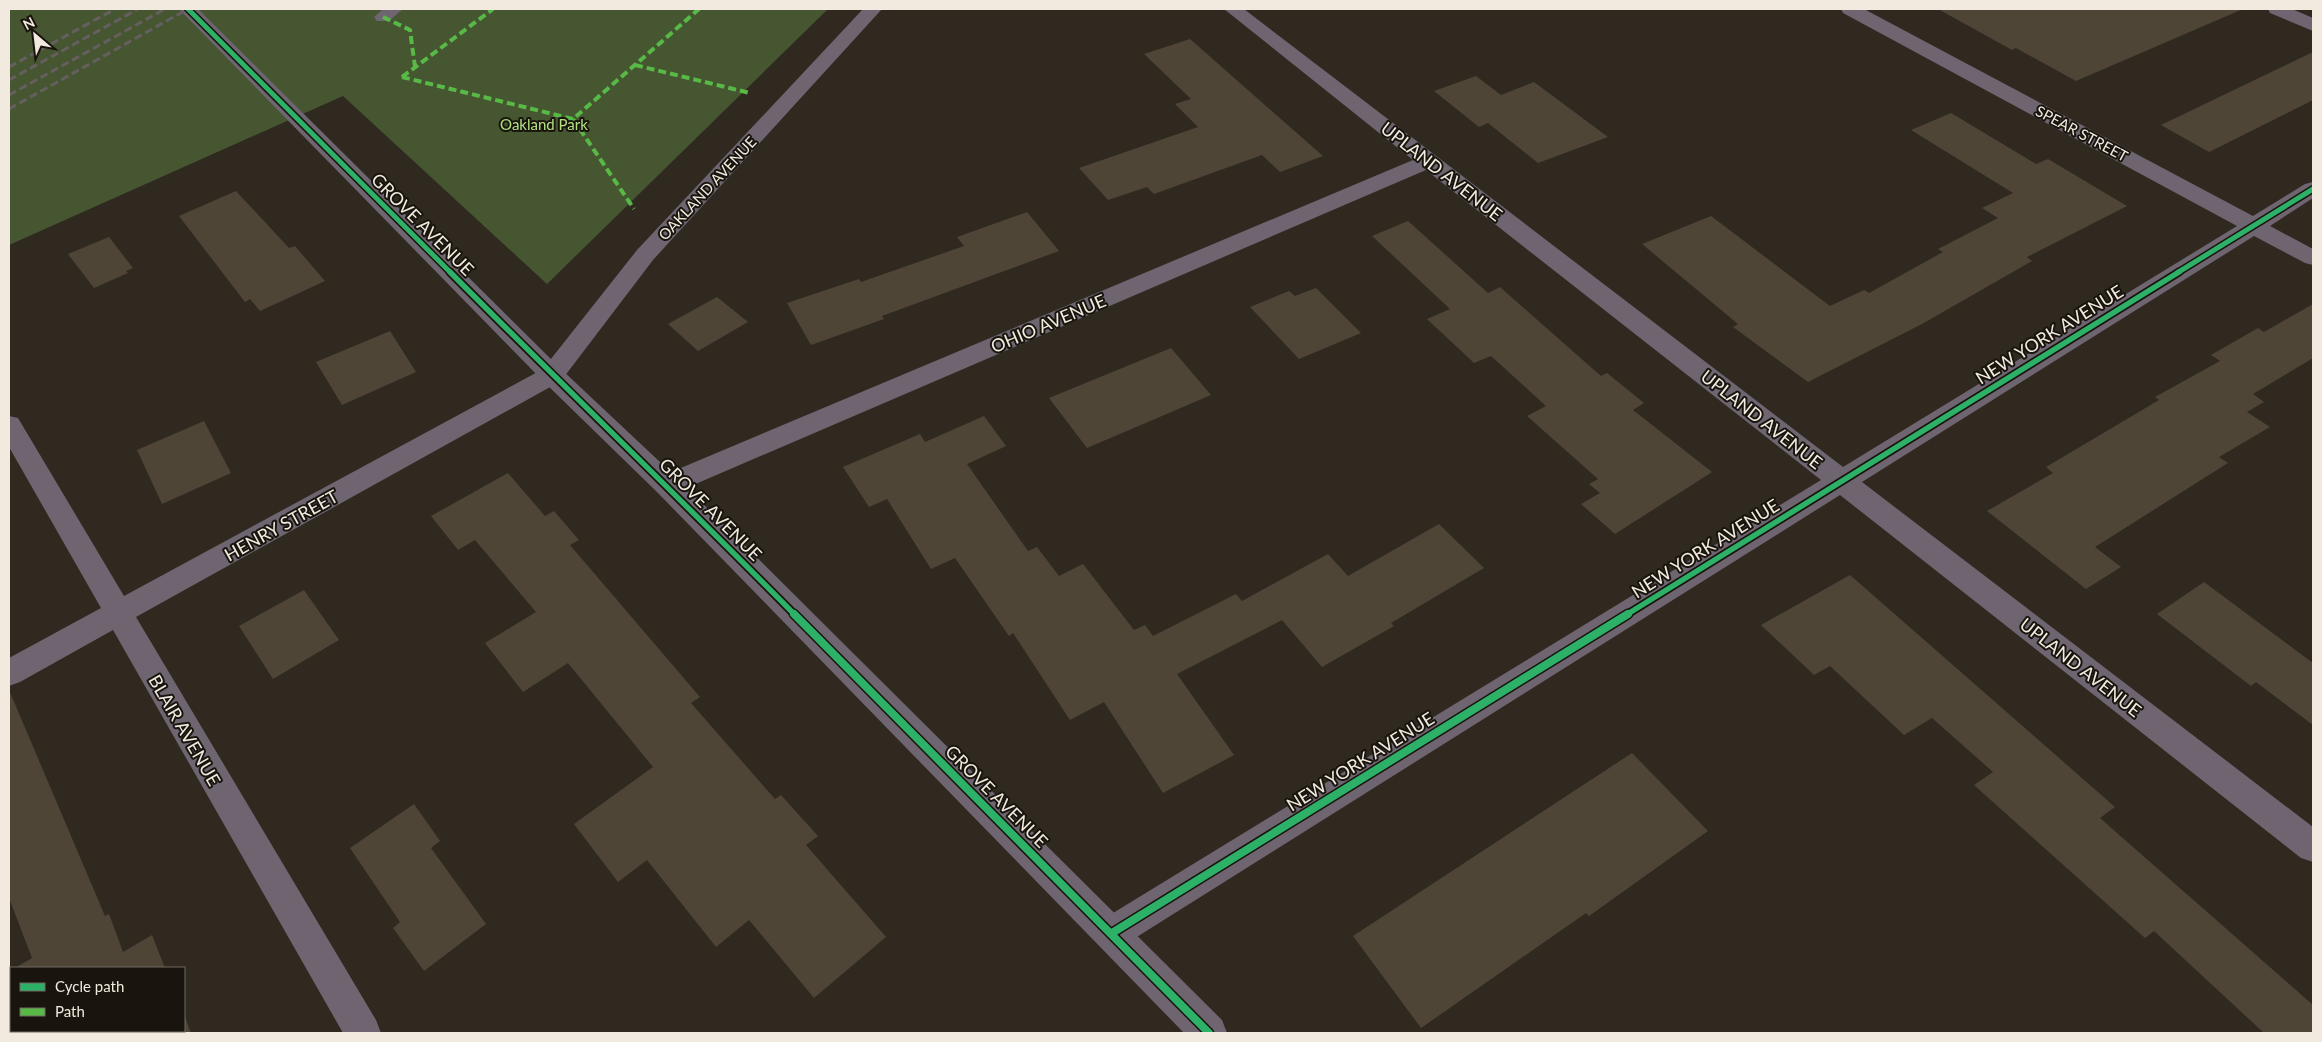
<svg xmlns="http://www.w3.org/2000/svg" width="2322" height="1042" viewBox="0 0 2322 1042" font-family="Lato,sans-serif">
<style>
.green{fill:#455631}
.building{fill:#4f4537}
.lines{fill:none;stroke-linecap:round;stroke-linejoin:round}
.service{fill:#6e6571;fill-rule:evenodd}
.minor{fill:#6e6571;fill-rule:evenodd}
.tertiary{fill:#6e6571;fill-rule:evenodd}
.rail{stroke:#665f60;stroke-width:3;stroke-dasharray:8 4;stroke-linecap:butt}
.quiet{stroke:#58b947;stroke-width:4;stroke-dasharray:8 4;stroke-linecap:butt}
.cycleway-far2-casing{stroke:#19140d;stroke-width:8}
.cycleway-far1-casing{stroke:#19140d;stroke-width:9}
.cycleway-casing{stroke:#19140d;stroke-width:11}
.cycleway-far2{stroke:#2db169;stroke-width:5}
.cycleway-far1{stroke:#2db169;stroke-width:5.5}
.cycleway{stroke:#2db169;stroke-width:8}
.labels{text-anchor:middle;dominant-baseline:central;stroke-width:4;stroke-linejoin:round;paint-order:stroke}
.far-park-label{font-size:15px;fill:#b1e181;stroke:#19140d}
.far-street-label{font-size:15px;fill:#f2eadf;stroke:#19140d}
.street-label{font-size:18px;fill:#f2eadf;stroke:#19140d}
</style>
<rect width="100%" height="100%" fill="#302920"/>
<path class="green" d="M9,9h819l-281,275 -204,-188 -334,149z"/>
<path class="building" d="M1938,9h305l-167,72 -60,-33 -4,2z
M1190,39l133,117 -43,16 -18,-17 -108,39 -7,-7 -39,13 -29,-32 119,-41 -23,-23 16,-5 -47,-45z
M2313,52v48l-104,52 -48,-27z
M1476,76l25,19 33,-13 74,55 -70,26 -50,-40 -9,4 -45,-36z
M1951,113l85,51 12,-5 79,47 -100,51 5,4 -110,63 -114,58 -75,-55 5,-3 -96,-80 69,-28 119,90 34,-16 5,3 74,-41 -5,-3 60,-31 -16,-10 31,-15 -102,-63z
M236,191l53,57 6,-2 30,35 -65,30 -10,-12 -5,3 -66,-86z
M1027,212l32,39 -177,65 2,3 -73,26 -24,-42 72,-24 2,3 103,-36 -7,-9z
M1408,221l80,72 12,-6 101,89 6,-3 37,30 -11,7 79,62 -97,62 -34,-30 19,-11 -11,-9 9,-5 -71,-63 19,-10 -55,-50 -17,7 -47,-44 23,-10 -78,-73z
M109,237l24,31 -7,3 2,2 -34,15 -26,-34z
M1316,288l45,45 -62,26 -49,-52 39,-16 6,5z
M717,297l31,25 -50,29 -30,-27z
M2313,304v54l-60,36 11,8 -17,10 23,15 -51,30 9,6 -133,84 26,20 -35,22 -99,-78 66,-38 -7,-6 113,-67 -4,-3 65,-36 -9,-6 47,-27 6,4z
M390,331l26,41 -74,33 -26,-43z
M1171,348l40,47 -124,53 -38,-50z
M984,416l22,30 -39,18 61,87 9,-4 22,29 24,-12 51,66 11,-5 8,11 83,-42 6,7 86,-47 20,22 91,-52 45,44 -93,55 3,3 -72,41 -40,-47 -105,54 57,81 -71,38 -59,-91 -34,18 -57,-87 -4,3 -54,-78 -24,11 -44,-70 -18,8 -26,-40 77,-33 5,8z
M204,421l27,52 -69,31 -25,-54z
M508,473l37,43 9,-5 25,29 -9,5 130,152 -9,6 84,96 6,-4 37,41 -12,9 80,92 -72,61 -65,-78 -33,27 -69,-87 -29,22 -44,-58 79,-57 -85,-104 -45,29 -38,-49 51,-31 -61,-72 -17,10 -27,-34z
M1850,575l265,232 -15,11 213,187v28h-49l-110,-102 -9,7 -171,-153 19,-13 -61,-54 -28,17 -74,-69 -16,9 -53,-50z
M2204,582l109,81v62l-57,-43 -5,4 -94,-72z
M304,590l35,50 -66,39 -34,-53z
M9,690l96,226 4,-2 14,38 29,-17 13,33h-150l17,-10 -23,-60z
M1632,753l76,78 -119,85 -3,-3 -165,115 -68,-92z
M414,804l26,37 -9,7 55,76 -62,47 -31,-43 7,-6 -50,-74z
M184,1014l7,19h-165l-1,-2h159z"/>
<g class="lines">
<path class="service" d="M383,9h20l-14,12h-12l-3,-4z"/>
<path class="minor" d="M863,9h19l-229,251 -92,121 -425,236 240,403 5,13h-38l-230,-403 -93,52 -11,4v-28l92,-50 -92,-161v-31l9,2 106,178 419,-227 94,-119z
M1224,9h20l599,458 394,-241 -394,-213 -2,-4h23l389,207 52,-32 8,-2v16l-43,28 43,23v16l-8,-2 -51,-27 -392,246 451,345v35l-12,-4 -461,-363 -716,450 -12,5 -12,-5 -5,-12 5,-12 721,-441 -395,-310 -749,322 -10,3 -10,-3 -3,-7 3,-7 756,-318z
M2268,9h24l21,9v13l-43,-18z"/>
<path class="tertiary" d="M179,9h19l363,360 116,109 545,542 5,13h-43l-527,-541 -114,-111z"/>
<path class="rail" d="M9,67l106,-58
M9,80l129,-71
M9,95l156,-86
M9,109l179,-100"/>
<path class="quiet" d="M383,17l27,13 5,37
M635,65l115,28
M402,77l171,42 126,-110
M402,77l91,-68
M573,119l61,90"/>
<defs>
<path id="cycleway-far2" d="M188,9l263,264
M2177,273l136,-84"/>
<path id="cycleway-far1" d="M450,272c114,115 231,227 345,343
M1626,615l553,-343"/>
<path id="cycleway" d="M794,614l415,419
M1112,933l516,-319"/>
</defs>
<use href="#cycleway-far2" class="cycleway-far2-casing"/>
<use href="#cycleway-far1" class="cycleway-far1-casing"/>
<use href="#cycleway" class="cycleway-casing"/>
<use href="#cycleway-far2" class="cycleway-far2"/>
<use href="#cycleway-far1" class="cycleway-far1"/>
<use href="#cycleway" class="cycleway"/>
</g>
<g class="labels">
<g class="far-park-label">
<text x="544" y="124">Oakland Park</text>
</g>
<g class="far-street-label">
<text transform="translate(2082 133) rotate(28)">SPEAR STREET</text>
<text transform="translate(707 188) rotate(-47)">OAKLAND AVENUE</text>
</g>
<g class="street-label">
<text transform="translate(1442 171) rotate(38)">UPLAND AVENUE</text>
<text transform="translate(423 224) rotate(45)">GROVE AVENUE</text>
<text transform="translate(1048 323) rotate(-23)">OHIO AVENUE</text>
<text transform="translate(2049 334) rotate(-32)">NEW YORK AVENUE</text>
<text transform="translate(1762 419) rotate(38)">UPLAND AVENUE</text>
<text transform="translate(711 509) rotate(45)">GROVE AVENUE</text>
<text transform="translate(281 525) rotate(-29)">HENRY STREET</text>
<text transform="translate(1705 548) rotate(-32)">NEW YORK AVENUE</text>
<text transform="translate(2081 667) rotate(38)">UPLAND AVENUE</text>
<text transform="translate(185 730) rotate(60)">BLAIR AVENUE</text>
<text transform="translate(1360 761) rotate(-32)">NEW YORK AVENUE</text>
<text transform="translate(997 796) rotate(45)">GROVE AVENUE</text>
</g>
</g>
<rect width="2322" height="1042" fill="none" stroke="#f2eadf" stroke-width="20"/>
<rect x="10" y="967" width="175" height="65" fill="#19140d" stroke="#706a61"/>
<rect x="20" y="983" width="25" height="8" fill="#2db169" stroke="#706a61"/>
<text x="55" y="992" font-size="15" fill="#f2eadf">Cycle path</text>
<rect x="20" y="1008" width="25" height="8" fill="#58b947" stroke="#706a61"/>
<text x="55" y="1017" font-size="15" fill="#f2eadf">Path</text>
<g transform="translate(35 35) rotate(332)" stroke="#19140d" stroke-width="4" paint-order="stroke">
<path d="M0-4L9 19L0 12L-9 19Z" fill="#f2eadf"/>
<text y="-8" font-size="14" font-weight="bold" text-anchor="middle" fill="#f2eadf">N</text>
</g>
</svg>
